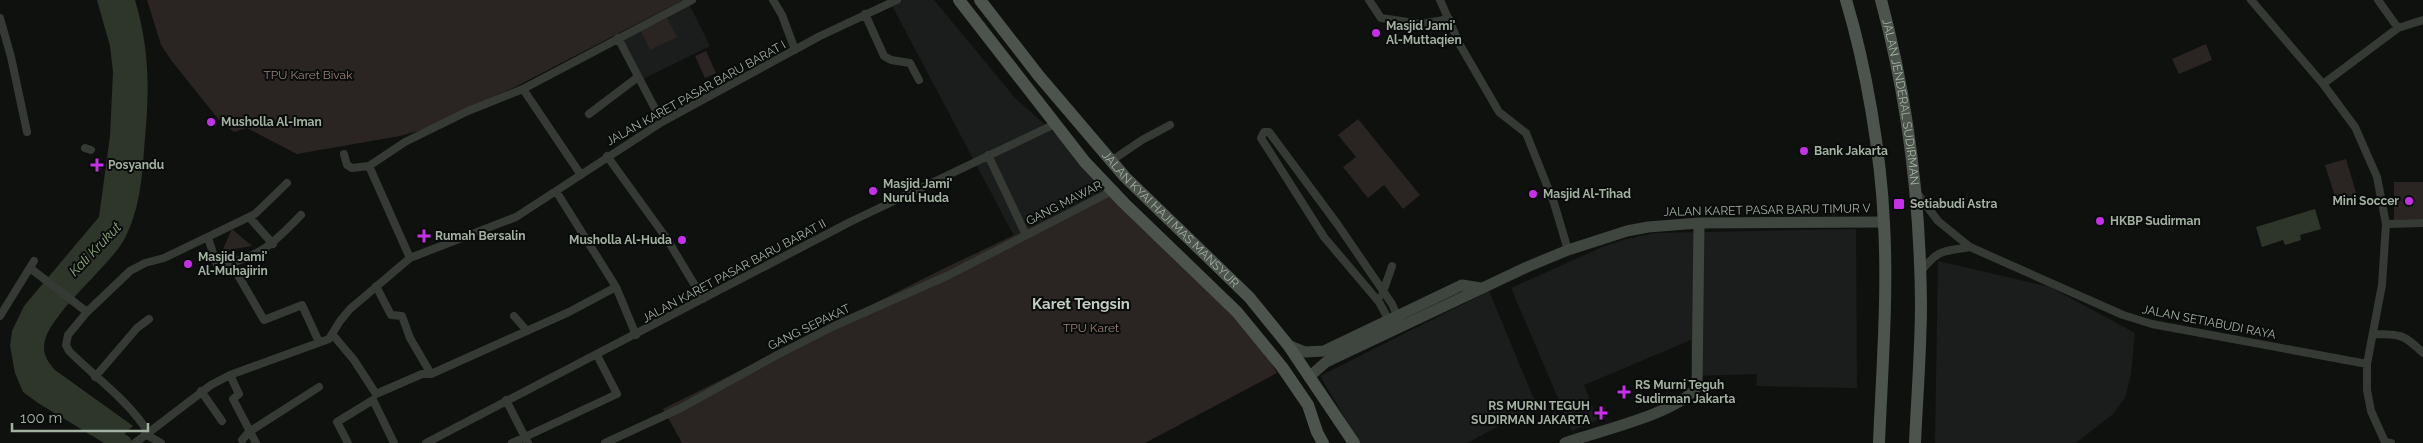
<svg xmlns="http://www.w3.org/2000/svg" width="2423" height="443" viewBox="0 0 2423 443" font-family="Raleway,sans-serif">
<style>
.built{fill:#1b1d1c}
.green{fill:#2a2422}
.water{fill:#2e3529}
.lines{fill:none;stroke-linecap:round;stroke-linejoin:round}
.river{stroke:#2e3529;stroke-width:16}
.street{stroke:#363a35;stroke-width:8}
.secondary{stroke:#3f453f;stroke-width:11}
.primary{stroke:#4d544d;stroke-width:12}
.poi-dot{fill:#c630e8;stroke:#0a0b0b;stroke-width:2}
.labels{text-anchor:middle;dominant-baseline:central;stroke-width:4;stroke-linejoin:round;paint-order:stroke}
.poi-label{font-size:12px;font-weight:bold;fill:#a3b1a1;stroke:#0a0b0b;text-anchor:start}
.park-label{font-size:12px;fill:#9b8078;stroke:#0a0b0b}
.street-label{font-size:12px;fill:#a3b1a1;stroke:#0a0b0b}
.water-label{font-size:14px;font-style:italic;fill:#8cab79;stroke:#0a0b0b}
.quarter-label{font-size:15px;font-weight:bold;fill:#c3cdc2;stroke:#0a0b0b}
</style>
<rect width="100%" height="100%" fill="#0f110f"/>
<path class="built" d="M889,0h45l82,99 100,88 -102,49z
M689,4l21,42 -69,34 -20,-42z
M1856,229l1,159 -101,-2 1,-12 -65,2 -1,-36 -107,45 14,35 -26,11 -61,-143 91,-41 24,-8 29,-6z
M1938,261l112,26 85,46 -4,41 -6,24 -12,16 -37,29h-141z
M1489,291l44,106 7,7 -73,39h-107l-40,-67z"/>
<path class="green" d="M147,0h536l-168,87 -94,43 -21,6 -103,18 -50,-26 -13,4 -15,-12 -48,-60 -10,-15z
M667,18l10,19 -27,13 -9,-19z
M2206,44l6,16 -33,14 -7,-15z
M706,51l10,22 -11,5 -10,-22z
M1358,119l62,76 -17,14 -19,-24 -16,13 -25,-31 13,-10 -18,-22z
M2346,159l12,40 -20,7 -13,-41z
M2394,182h29v37l-29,1z
M1116,187l130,133 31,53 -132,70h-463l-19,-34 286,-143z
M232,229l20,17 -30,5z"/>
<path class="water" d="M97,0h38c16,54 14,95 9,150 -2,30 -5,61 -19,88 -14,28 -81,79 -81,109 0,10 5,16 11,23l78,56 -19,17h-10l-66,-40 -15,-11 -8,-19 -5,-27 2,-15 12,-25 75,-89 11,-81 3,-64 -3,-26z
M2315,209l6,20 -21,6 1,5 -16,5 -2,-5 -21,7 -6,-20z"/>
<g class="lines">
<path class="river" d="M100,428l24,15"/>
<path class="street" d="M773,0l9,15 13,35
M1369,0l12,18 40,6 28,-5
M1440,0l20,45 39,67 27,21 28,70 14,47
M2251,0l72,84 32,43 22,50 9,47 -4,61 -15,79v26l4,21 14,31 6,1
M2378,0l20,28
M865,14l19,42 7,4 19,3 9,17
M0,18l11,39 16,75
M618,38l44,84
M2323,84l75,-56 25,-8
M523,89l58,86
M589,114l49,-37
M85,148l6,2
M344,154l3,11 5,3 17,-2 36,-24 63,-31 55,-22 169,-89
M988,155l38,80
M607,156l60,83 36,60
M1111,161l31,-21 28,-15
M369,166l41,92
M556,191l60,96 20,48
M1917,193l21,28 32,26 153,68 29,9 215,40
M249,217l24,27
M2386,224l37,-1
M208,238l9,27 2,1c42,-10 53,-21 82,-51
M231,263l33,57 38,-15 17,37
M30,268l57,44
M1921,271c19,-23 22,-19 49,-24
M376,286l15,29 11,1 8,22 21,36
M1382,295l10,-29
M0,316l34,-55
M514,316l13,15
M1391,324l-12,-22 -55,-65 -63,-99 3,-6h5l69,93 54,79 7,16
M2373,334c27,0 31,0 50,19
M333,335l21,25 22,34 46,-20h9l138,-62 47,-25
M230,375l9,19 -6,5 23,44
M95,377l42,-49 12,-9
M201,391l21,30
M506,400l22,43
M148,432c-20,-32 -53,-55 -79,-81l-3,-6 2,-10 19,-23 43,-41 15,-8 19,-5 91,-44 32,-31
M145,434l16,9
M242,440l7,-8 70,-45
M135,443l76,-58 19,-10 99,-36 11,-18 10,-12 60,-51 106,-41 146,-95 158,-86 77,-36
M348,443l-11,-21 36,-22 21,43
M426,443l424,-221 205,-98
M512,443l105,-49 -20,-39
M605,443l76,-35 96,-53 57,-29 115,-51 163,-84"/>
<path class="secondary" d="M1288,345l17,7 19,-1 138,-66 19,3
M1309,377l17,-15 201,-95 41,-17 59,-19 21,-4 51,-4 185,-1
M1565,443c33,-12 112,-29 132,-56l2,-164"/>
<g class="primary">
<path d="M959,0l126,162 39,41 113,109 45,55 26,38 9,27 6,11"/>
<path id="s1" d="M980,0l59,76 86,101 124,120 39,48 66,98"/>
<path d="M1846,0c20,66 35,154 38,224 4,72 -2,146 -5,219"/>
<path id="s2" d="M1881,0c27,99 39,201 40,303 0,47 -4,94 -6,140"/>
</g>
</g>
<g class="poi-dot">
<circle cx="1376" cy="33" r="5"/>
<circle cx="211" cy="122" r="5"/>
<circle cx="1804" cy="151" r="5"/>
<path d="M94.5 157.5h5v5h5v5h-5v5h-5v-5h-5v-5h5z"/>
<circle cx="873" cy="191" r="5"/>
<circle cx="1533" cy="194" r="5"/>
<circle cx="2409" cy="201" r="5"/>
<rect x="1893" y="198" width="12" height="12" rx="2.5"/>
<circle cx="2100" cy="221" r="5"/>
<path d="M421.5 228.5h5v5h5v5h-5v5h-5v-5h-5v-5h5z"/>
<circle cx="682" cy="240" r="5"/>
<circle cx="188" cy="264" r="5"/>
<path d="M1621.5 384.5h5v5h5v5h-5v5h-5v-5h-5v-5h5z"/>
<path d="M1598.5 405.5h5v5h5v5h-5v5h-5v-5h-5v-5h5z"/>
</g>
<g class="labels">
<g class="poi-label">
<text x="1386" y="26">Masjid Jami'<tspan x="1386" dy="14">Al-Muttaqien</tspan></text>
<text x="221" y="122">Musholla Al-Iman</text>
<text x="1814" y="151">Bank Jakarta</text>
<text x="108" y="165">Posyandu</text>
<text x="883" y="184">Masjid Jami'<tspan x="883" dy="14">Nurul Huda</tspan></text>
<text x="1543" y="194">Masjid Al-Tihad</text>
<text x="2399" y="201" text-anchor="end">Mini Soccer</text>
<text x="1910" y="204">Setiabudi Astra</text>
<text x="2110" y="221">HKBP Sudirman</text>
<text x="435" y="236">Rumah Bersalin</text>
<text x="672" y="240" text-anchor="end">Musholla Al-Huda</text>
<text x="198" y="257">Masjid Jami'<tspan x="198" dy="14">Al-Muhajirin</tspan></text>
<text x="1635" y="385">RS Murni Teguh<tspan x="1635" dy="14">Sudirman Jakarta</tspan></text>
<text x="1590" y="406" text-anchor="end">RS MURNI TEGUH<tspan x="1590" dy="14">SUDIRMAN JAKARTA</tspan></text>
</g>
<g class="park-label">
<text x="308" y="75">TPU Karet Bivak</text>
<text x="1091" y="328">TPU Karet</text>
</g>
<g class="street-label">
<text transform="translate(696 93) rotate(-29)">JALAN KARET PASAR BARU BARAT I</text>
<text stroke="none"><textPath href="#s2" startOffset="104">JALAN JENDERAL SUDIRMAN</textPath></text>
<text transform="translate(1064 203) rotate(-27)">GANG MAWAR</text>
<text transform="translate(1767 210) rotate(-1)">JALAN KARET PASAR BARU TIMUR V</text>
<text stroke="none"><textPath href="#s1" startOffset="291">JALAN KYAI HAJI MAS MANSYUR</textPath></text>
<text transform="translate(734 271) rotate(-28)">JALAN KARET PASAR BARU BARAT II</text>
<text transform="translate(2209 322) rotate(11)">JALAN SETIABUDI RAYA</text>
<text transform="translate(809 327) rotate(-26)">GANG SEPAKAT</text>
</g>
<g class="water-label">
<text transform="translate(95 249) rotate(-46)">Kali Krukut</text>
</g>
<g class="quarter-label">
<text x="1081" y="304">Karet Tengsin</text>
</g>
</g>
<path d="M12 423v8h136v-8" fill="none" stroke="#a3b1a1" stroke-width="2.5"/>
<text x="20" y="423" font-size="15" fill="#a3b1a1" stroke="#0a0b0b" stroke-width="4" paint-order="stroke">100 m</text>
</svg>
